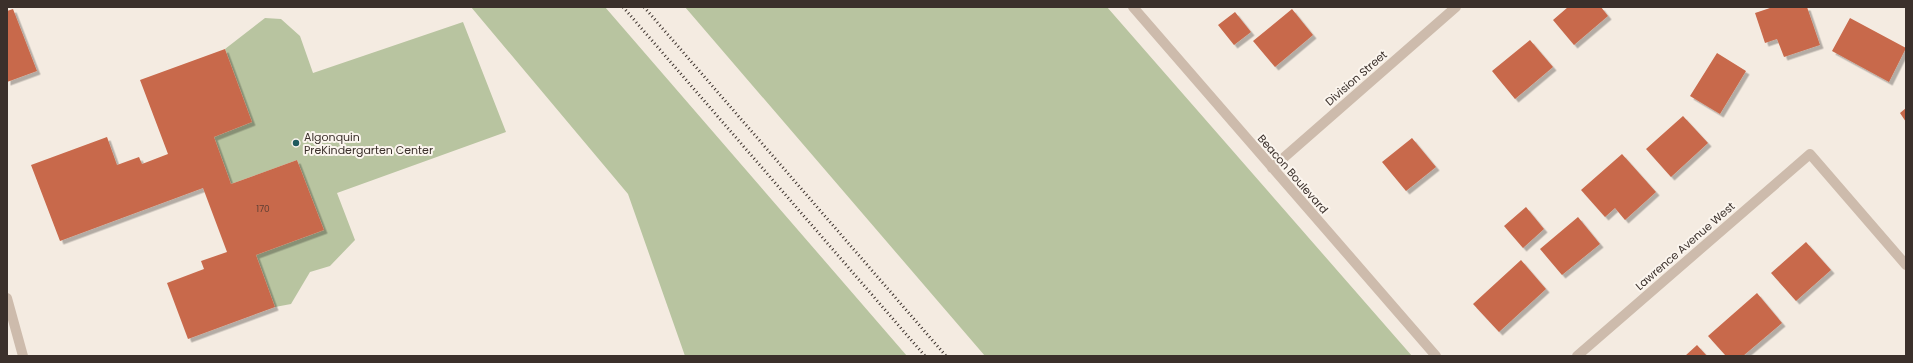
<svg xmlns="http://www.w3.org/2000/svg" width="1913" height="363" viewBox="0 0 1913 363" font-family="Poppins,sans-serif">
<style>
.green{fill:#b8c4a0}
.building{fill:#c8694b;filter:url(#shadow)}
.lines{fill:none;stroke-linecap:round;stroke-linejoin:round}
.minor{stroke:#cdbbac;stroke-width:10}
.rail{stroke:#3b302b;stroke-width:3;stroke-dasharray:1 3;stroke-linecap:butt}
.poi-dot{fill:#1f5a5e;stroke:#fbf5ee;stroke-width:1.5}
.labels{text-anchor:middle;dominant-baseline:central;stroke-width:4;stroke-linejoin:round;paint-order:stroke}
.number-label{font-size:9px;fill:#5e3e33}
.street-label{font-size:11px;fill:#3b302b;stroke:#fbf5ee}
.poi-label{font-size:11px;fill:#3b302b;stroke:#fbf5ee;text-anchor:start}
</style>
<defs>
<filter id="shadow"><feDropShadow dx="3.5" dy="3.5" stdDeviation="0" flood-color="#0004"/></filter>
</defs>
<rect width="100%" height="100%" fill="#f4ebe1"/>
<path class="green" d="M471,7h134l302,349h-222l-57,-162z
M685,7h422l305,349h-427z
M265,18l16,1 19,17 13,37 150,-51 43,110 -169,61 18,47 -25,26 -20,6 -19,32 -16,3 -19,-52 68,-25 -27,-70 -66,24 -17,-47 38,-15 -27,-73z"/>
<path class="building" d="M1568,7h33l7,9 -34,29 -21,-25z
M1773,7h34l13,38 -36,12 -7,-18 -12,4 -10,-30z
M13,9l24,62 -30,11v-71z
M1292,9l21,26 -38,32 -22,-26z
M1235,12l16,20 -17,13 -16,-20z
M1850,18l56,30 -17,34 -57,-31z
M1530,40l23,27 -38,32 -23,-28z
M225,49l27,73 -38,15 17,47 66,-24 27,70 -68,25 19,52 -87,32 -21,-56 37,-14 -3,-8 26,-9 -24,-64 -143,53 -29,-76 76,-28 10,28 22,-8 3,7 26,-10 -28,-74z
M1717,53l29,18 -26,43 -30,-18z
M1906,108v14l-6,-9z
M1683,116l25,27 -37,34 -25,-28z
M1412,138l24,29 -30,24 -24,-29z
M1622,154l34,38 -31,28 -10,-12 -10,9 -24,-27z
M1526,207l18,22 -21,19 -19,-22z
M1578,217l22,27 -38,31 -22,-26z
M1806,242l25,28 -35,31 -25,-28z
M1521,260l25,29 -47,43 -26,-28z
M1757,293l25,30 -39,33h-17l-18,-20z
M1697,345l10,11h-22z"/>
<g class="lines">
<path class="minor" d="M1133,7l303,349
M1272,168l184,-161
M7,298l16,58
M1577,356l233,-202 96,111"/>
<path class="rail" d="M623,7l302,349
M644,7l302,349"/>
</g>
<circle class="poi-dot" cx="296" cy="143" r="4"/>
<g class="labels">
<g class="number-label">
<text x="263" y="209">170</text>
</g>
<g class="street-label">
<text transform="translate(1356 78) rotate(-41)">Division Street</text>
<text transform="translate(1293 174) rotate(49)">Beacon Boulevard</text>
<text transform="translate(1685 246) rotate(-41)">Lawrence Avenue West</text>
</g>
<g class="poi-label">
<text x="304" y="137">Algonquin<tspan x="304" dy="13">PreKindergarten Center</tspan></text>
</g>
</g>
<rect width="1913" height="363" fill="none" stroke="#3b302b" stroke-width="16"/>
</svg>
